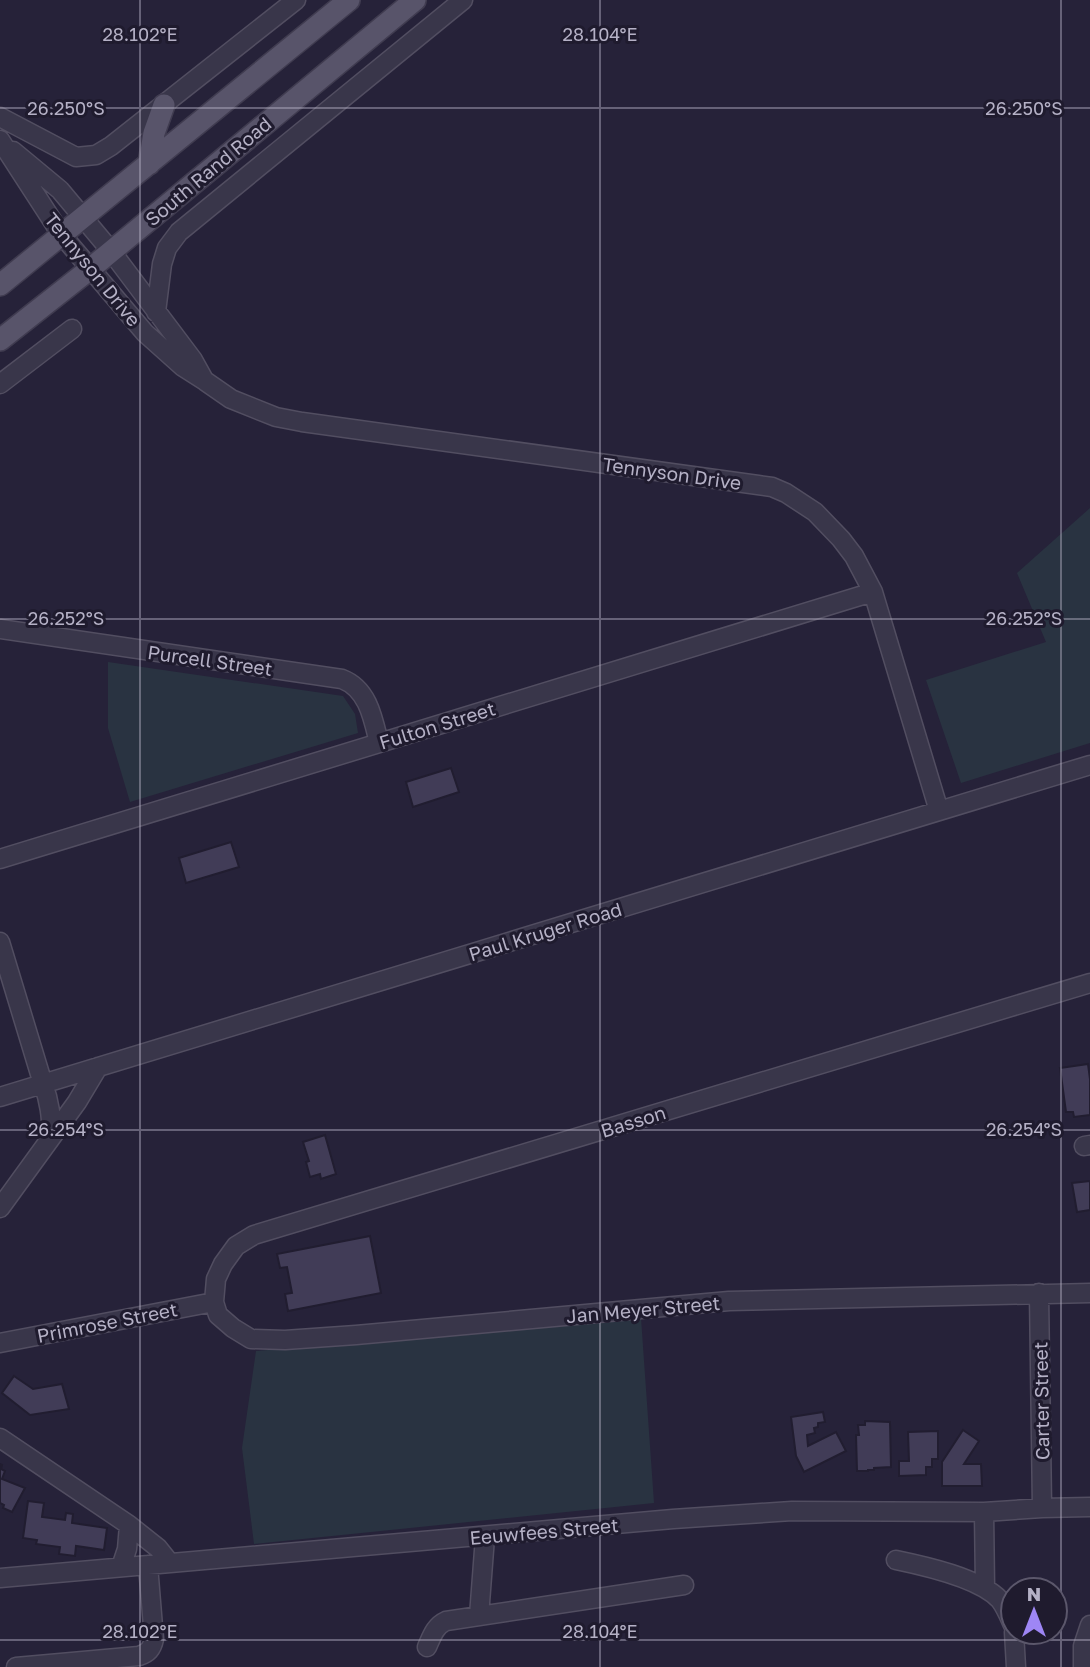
<svg xmlns="http://www.w3.org/2000/svg" width="1090" height="1667" viewBox="0 0 1090 1667" font-family="'Golos Text',sans-serif">
<style>
.green{fill:#293341}
.building{fill:#413c57;stroke:#211d30;stroke-width:2}
.lines{fill:none;stroke-linecap:round;stroke-linejoin:round}
.street-casing{stroke:#524e61;stroke-width:21}
.primary-casing{stroke:#403c50;stroke-width:24}
.street{stroke:#39364a;stroke-width:18}
.primary{stroke:#58546a;stroke-width:21}
.ticks{fill:none;stroke:#b5b1c6;stroke-width:2;stroke-opacity:0.45}
.labels{text-anchor:middle;dominant-baseline:central;stroke-width:6;stroke-linejoin:round;paint-order:stroke}
.street-label{font-size:19px;fill:#b5b1c6;stroke:#1f1b2e}
.ticks-label{font-size:18px;text-anchor:middle;fill:#b5b1c6;stroke:#1f1b2e;stroke-width:6;stroke-linejoin:round;paint-order:stroke}
</style>
<rect width="100%" height="100%" fill="#262239"/>
<path class="green" d="M1090,508v235l-129,40 -35,-103 120,-38 -29,-69z
M108,662l235,34 12,18 3,19 -228,69 -22,-74z
M641,1318l13,185 -400,41 -12,-96 14,-97z"/>
<path class="building" d="M451,768l8,24 -46,15 -7,-25z
M231,842l8,25 -53,16 -7,-25z
M1088,1064l2,15v36l-16,2 -1,-5h-7l-6,-44z
M325,1135l11,39 -15,5 -1,-5 -10,3 -4,-15 3,-1 -6,-19z
M1090,1181v29l-13,2 -5,-29z
M370,1236l11,57 -93,18 -3,-17 7,-1 -5,-26 -7,1 -3,-14z
M14,1376l19,13 29,-5 7,25 -39,6 -28,-22z
M823,1412l2,10 -7,1v4l-4,1 1,5 -8,2 1,11 28,-14 10,19 -42,21 -8,-16 -5,-39z
M865,1421l25,1 1,45 -17,1v2h-6v1h-11l-1,-36h3l-1,-10h7z
M963,1430l16,11 -15,23h17l1,22h-40v-24z
M938,1431v28h-6v8h-6v8l-27,1v-15h10l-1,-29z
M0,1464l2,1 -1,4 4,2 -3,8 23,9 -13,24 -9,-4 1,-3 -4,-2z
M28,1501l16,2 -2,14 23,3 1,-7 7,1 -1,9 35,5 -3,22 -28,-4 -1,10 -16,-2 1,-7 -24,-3 1,-4 -14,-2z"/>
<g class="lines">
<defs>
<path id="street" d="M0,117l76,40 20,-2 15,-9 185,-146
M0,140l61,94 84,99 38,34 22,14 26,18 45,18 26,5 456,63 14,2 14,6 29,19 26,27 13,17 19,36 66,219
M13,151l47,39 51,61 82,109 10,18
M156,312l6,-48 5,-16 12,-16 284,-232
M0,384l72,-55
M0,629l342,50c26,10 31,39 37,64
M0,859l873,-267
M0,942l43,142c7,18 8,33 9,51
M1090,983l-836,252 -18,11 -13,18 -7,15 -2,23 4,13 15,13 18,11 34,1 71,-5 373,-34 361,-8
M0,1097l1090,-332
M1084,1146l6,-1
M0,1208l77,-106 21,-35
M1039,1293l3,215
M0,1343l214,-41
M0,1438l129,87 29,23 12,15
M984,1512l1,76
M896,1560c29,6 84,18 104,40 6,8 9,16 13,25
M121,1567l6,-18 2,-24
M0,1578l673,-59 119,-8 192,1 58,-4 48,-1
M479,1616l6,-79
M1014,1632l2,35
M427,1647c5,-11 8,-21 19,-26l238,-36
M16,1667l123,-11c9,-3 13,-7 15,-17l-6,-74
M1083,1667v-21l7,-21"/>
<path id="primary" d="M149,164l5,-31 10,-28
M0,285l349,-285
M0,340l90,-71 325,-269"/>
</defs>
<use href="#street" class="street-casing"/>
<use href="#primary" class="primary-casing"/>
<use href="#street" class="street"/>
<use href="#primary" class="primary"/>
</g>
<path class="ticks" d="M140,0v1667M600,0v1667M1061,0v1667M0,108h1090M0,619h1090M0,1130h1090M0,1640h1090"/>
<g class="labels">
<g class="street-label">
<text transform="translate(208 171) rotate(-40)">South Rand Road</text>
<text transform="translate(93 269) rotate(51)">Tennyson Drive</text>
<text transform="translate(672 473) rotate(8)">Tennyson Drive</text>
<text transform="translate(210 660) rotate(8)">Purcell Street</text>
<text transform="translate(437 725) rotate(-17)">Fulton Street</text>
<text transform="translate(545 931) rotate(-17)">Paul Kruger Road</text>
<text transform="translate(633 1121) rotate(-17)">Basson</text>
<text transform="translate(643 1309) rotate(-5)">Jan Meyer Street</text>
<text transform="translate(107 1322) rotate(-11)">Primrose Street</text>
<text transform="translate(1041 1401) rotate(-91)">Carter Street</text>
<text transform="translate(544 1531) rotate(-5)">Eeuwfees Street</text>
</g>
</g>
<g class="ticks-label">
<text x="140" y="41">28.102°E</text>
<text x="600" y="41">28.104°E</text>
<text x="66" y="115">26.250°S</text>
<text x="1024" y="115">26.250°S</text>
<text x="66" y="625">26.252°S</text>
<text x="1024" y="625">26.252°S</text>
<text x="66" y="1136">26.254°S</text>
<text x="1024" y="1136">26.254°S</text>
<text x="140" y="1638">28.102°E</text>
<text x="600" y="1638">28.104°E</text>
</g>
<g transform="translate(1034 1611)"><circle r="33" fill="#1f1b2e" stroke="#5b576b" stroke-width="2"/>
<path d="M0-5L12 26L0 18L-12 26Z" fill="#9e86f5"/>
<text y="-10" font-size="19" font-weight="bold" text-anchor="middle" fill="#b5b1c6">N</text>
</g>
</svg>
